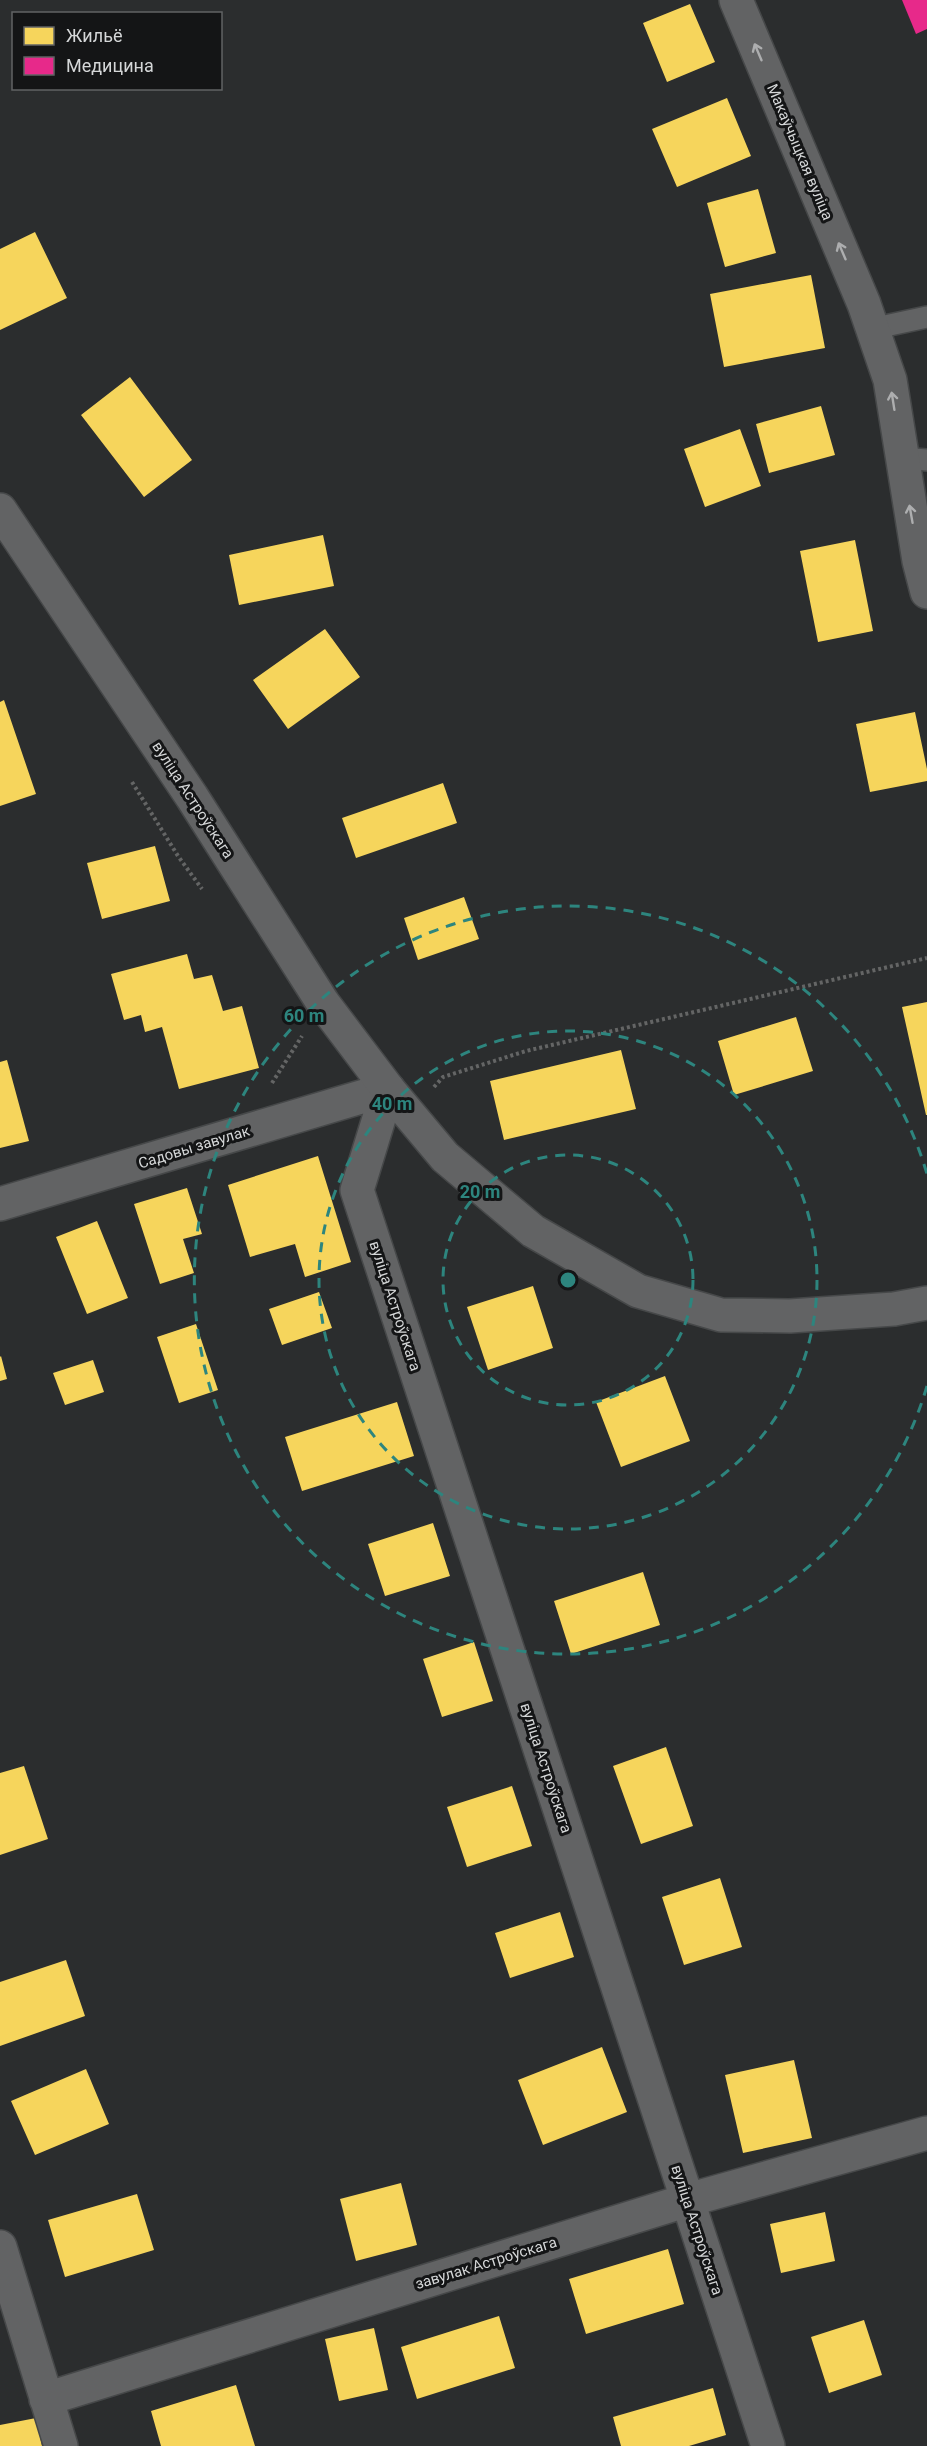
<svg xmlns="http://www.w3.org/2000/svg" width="927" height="2446" viewBox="0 0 927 2446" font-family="Roboto,sans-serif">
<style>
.homes{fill:#f6d55c}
.health{fill:#e7298a}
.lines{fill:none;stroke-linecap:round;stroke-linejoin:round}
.service-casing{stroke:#464849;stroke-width:24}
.minor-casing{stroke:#464849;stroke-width:36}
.tertiary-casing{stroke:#464849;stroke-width:36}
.path{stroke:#646565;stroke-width:4;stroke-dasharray:3 3;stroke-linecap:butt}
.service{stroke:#626364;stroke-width:21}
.minor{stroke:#626364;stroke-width:33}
.tertiary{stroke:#626364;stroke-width:33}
.oneway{stroke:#adaeaf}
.ring{fill:none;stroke:#2d857e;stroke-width:3;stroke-dasharray:10 8}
.labels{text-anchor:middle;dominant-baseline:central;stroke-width:6;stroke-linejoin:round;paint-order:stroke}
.street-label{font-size:15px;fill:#d5d7d8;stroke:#141516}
.centre{fill:#2d857e;stroke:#141516;stroke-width:3}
.ring-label{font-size:18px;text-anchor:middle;font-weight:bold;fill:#2d857e;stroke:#141516;stroke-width:6;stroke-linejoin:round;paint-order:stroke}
</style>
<rect width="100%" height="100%" fill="#2b2d2e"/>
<path class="homes" d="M690,4l25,58 -48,20 -24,-59z
M727,98l24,58 -74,31 -25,-58z
M758,189l18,64 -51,14 -18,-64z
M35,232l32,66 -67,32v-81z
M811,275l14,73 -101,19 -14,-73z
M130,377l62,83 -48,37 -63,-82z
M821,406l14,49 -66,18 -13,-49z
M740,429l21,57 -56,21 -21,-58z
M323,535l11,51 -95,19 -10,-50z
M855,540l18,91 -55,11 -18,-91z
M325,629l35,48 -72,52 -35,-49z
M4,700l32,94 -36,12v-104z
M915,712l12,57v12l-57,11 -14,-68z
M443,783l14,40 -101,35 -14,-40z
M155,846l15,55 -68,18 -15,-56z
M464,897l15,42 -61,21 -14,-42z
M187,954l7,25 18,-4 11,36 19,-5 17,62 -80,21 -17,-62 -17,5 -4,-17 -17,5 -13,-46z
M927,1002v113h-1l-24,-108z
M796,1017l17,54 -79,24 -16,-54z
M621,1050l15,59 -132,31 -14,-59z
M7,1060l22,81 -29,7v-86z
M318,1156l33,106 -46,15 -10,-33 -45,13 -22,-72z
M187,1188l15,46 -19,5 11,34 -34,11 -26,-80z
M97,1221l31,77 -41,16 -31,-77z
M533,1286l20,62 -65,22 -21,-63z
M319,1292l13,36 -50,17 -13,-36z
M196,1324l22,66 -39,13 -22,-66z
M1,1356l6,23 -7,2v-24z
M93,1360l11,32 -39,13 -12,-32z
M665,1376l25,65 -69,26 -25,-65z
M397,1402l17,54 -112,35 -17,-54z
M433,1523l17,53 -65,20 -17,-52z
M643,1572l17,53 -89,29 -17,-53z
M474,1642l19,59 -51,16 -19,-58z
M666,1747l27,79 -52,18 -28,-78z
M24,1766l24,73 -48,16v-82z
M512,1786l20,60 -65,21 -20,-60z
M720,1878l22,69 -58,18 -22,-68z
M560,1912l14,45 -64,21 -15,-45z
M66,1960l19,56 -85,30v-64z
M602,2047l25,65 -84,33 -25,-65z
M794,2060l18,78 -69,15 -18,-78z
M86,2069l23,55 -74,31 -24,-54z
M401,2183l16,62 -61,16 -16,-62z
M137,2194l17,56 -89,27 -17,-57z
M825,2212l10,49 -54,12 -11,-49z
M668,2249l16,55 -98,30 -17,-55z
M499,2316l16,52 -98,31 -16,-52z
M864,2320l18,55 -53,18 -18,-56z
M374,2328l14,62 -49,11 -14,-62z
M236,2385l19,61h-94l-10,-35z
M713,2388l13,47 -37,11h-68l-8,-29z
M36,2418l6,28h-42v-21z"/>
<path class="health" d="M902,0h25v29l-11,5z"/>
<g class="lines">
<defs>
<path id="service" d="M871,329l56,-12
M902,458l25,2"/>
<path id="minor" d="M736,0l128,304 26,76 29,181 8,31
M388,1089l-31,101 411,1256
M0,1204l388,-115
M0,2247l61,199
M46,2399l642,-199 239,-67"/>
<path id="tertiary" d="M0,510l192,287 131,206 65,86 57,68 88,74 105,60 83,24 69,1 104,-7 33,-6"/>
</defs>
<use href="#service" class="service-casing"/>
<use href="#minor" class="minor-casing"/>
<use href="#tertiary" class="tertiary-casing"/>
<path class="path" d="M132,782l46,74 24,33
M272,1083l30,-47
M434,1087l9,-10 83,-26 401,-93"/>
<use href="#service" class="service"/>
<use href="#minor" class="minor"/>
<use href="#tertiary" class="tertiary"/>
</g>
<defs><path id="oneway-shaft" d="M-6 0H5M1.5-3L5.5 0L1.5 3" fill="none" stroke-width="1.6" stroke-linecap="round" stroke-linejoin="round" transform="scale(1.5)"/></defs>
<g class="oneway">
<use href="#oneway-shaft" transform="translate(758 52) rotate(-113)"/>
<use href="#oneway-shaft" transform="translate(842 251) rotate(-113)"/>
<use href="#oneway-shaft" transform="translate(893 401) rotate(-99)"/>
<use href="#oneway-shaft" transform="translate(911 514) rotate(-100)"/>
</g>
<g class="ring">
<circle cx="568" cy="1280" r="125"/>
<circle cx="568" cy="1280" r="249"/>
<path d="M927 1386A374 374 0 1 1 927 1174"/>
</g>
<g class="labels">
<g class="street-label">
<text transform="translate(800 152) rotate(67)">Макаўчыцкая вуліца</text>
<text transform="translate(193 800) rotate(57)">вуліца Астроўскага</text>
<text transform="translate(194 1147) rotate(-17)">Садовы завулак</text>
<text transform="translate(395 1306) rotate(72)">вуліца Астроўскага</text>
<text transform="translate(546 1768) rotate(72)">вуліца Астроўскага</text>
<text transform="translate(697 2230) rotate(72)">вуліца Астроўскага</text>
<text transform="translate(486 2263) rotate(-17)">завулак Астроўскага</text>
</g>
</g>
<circle cx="568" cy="1280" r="9" class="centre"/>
<g class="ring-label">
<text x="304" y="1022">60 m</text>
<text x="392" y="1110">40 m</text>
<text x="480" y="1198">20 m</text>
</g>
<rect x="12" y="12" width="210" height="78" fill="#141516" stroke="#616364" stroke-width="1.5"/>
<rect x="24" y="27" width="30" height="18" fill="#f6d55c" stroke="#616364" stroke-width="1.5"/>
<text x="66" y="42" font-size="18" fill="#d5d7d8">Жильё</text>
<rect x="24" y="57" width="30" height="18" fill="#e7298a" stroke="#616364" stroke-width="1.5"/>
<text x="66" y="72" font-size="18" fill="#d5d7d8">Медицина</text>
</svg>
